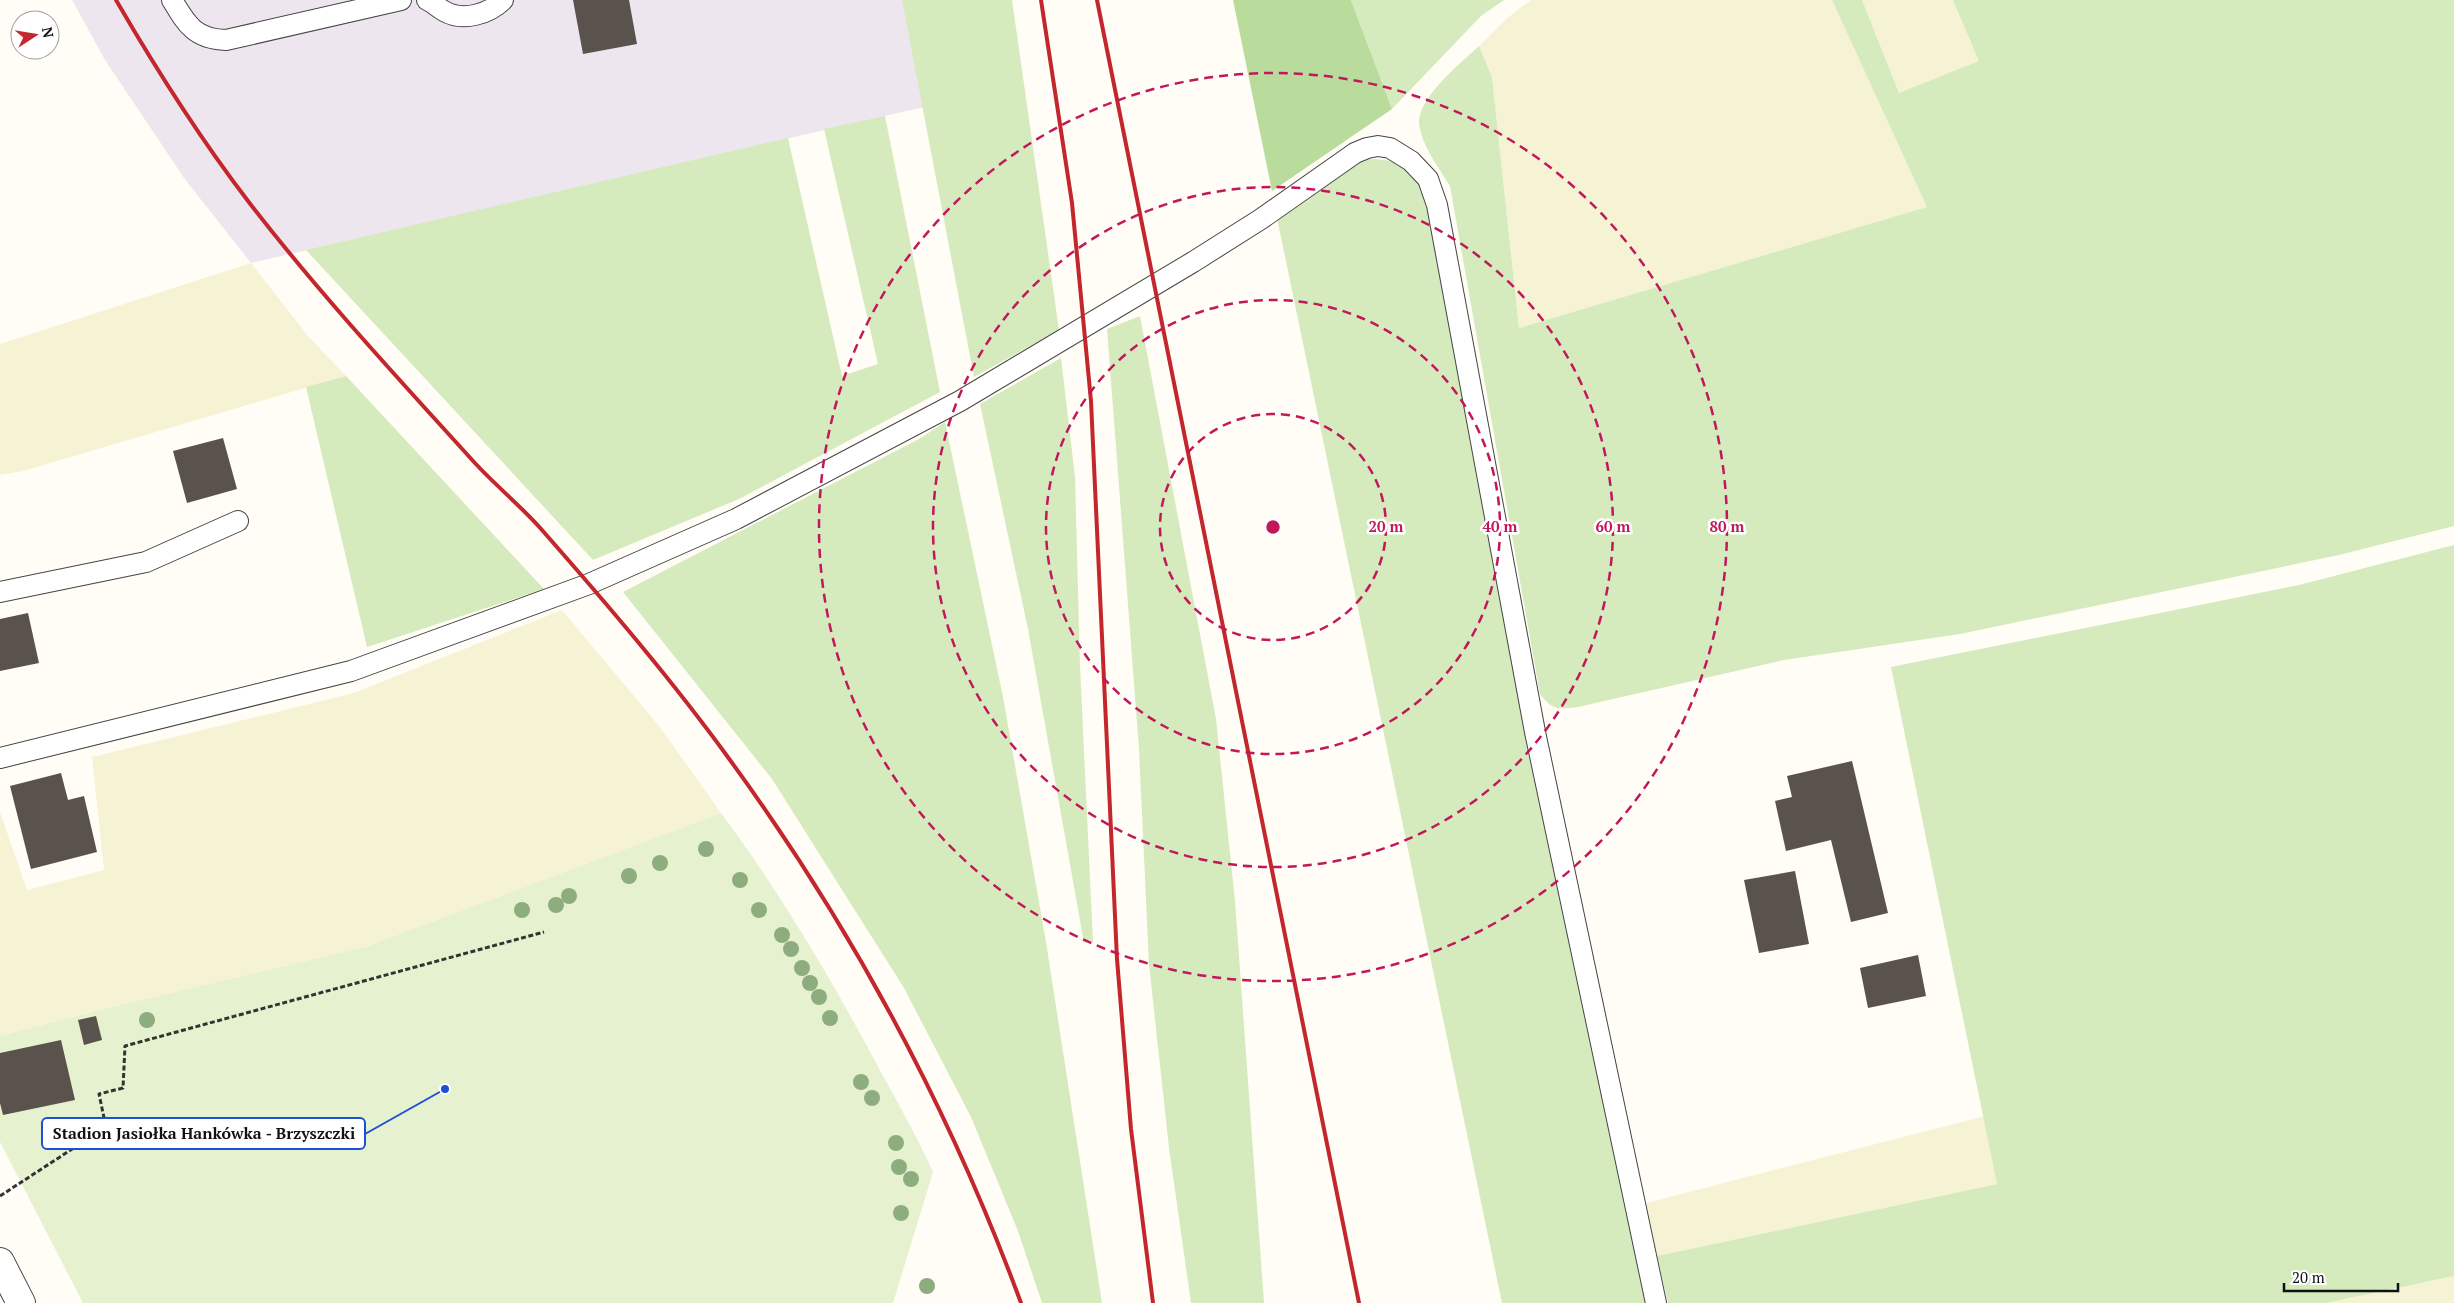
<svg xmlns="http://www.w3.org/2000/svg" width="2454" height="1303" viewBox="0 0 2454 1303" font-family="'PT Serif',serif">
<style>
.industrial{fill:#eee6ef}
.farmland{fill:#f6f3d4}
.green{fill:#d5ebbd}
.forest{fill:#b9dc9c}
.pitch{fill:#e6f2cf}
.building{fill:#5a524d}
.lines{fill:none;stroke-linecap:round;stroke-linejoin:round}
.lane-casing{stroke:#444;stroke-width:22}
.street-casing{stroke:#444;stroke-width:30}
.path{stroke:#333;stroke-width:3;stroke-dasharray:5 2.5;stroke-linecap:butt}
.lane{stroke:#fff;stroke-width:20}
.street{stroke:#fff;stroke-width:28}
.rail{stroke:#c4262e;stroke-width:4}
.tree{fill:#8dad7f}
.ring{fill:none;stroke:#c2185b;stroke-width:2.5;stroke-dasharray:9 6}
.centre{fill:#c2185b;stroke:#fff;stroke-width:2.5}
.ring-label{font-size:15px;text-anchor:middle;font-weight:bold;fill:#c2185b;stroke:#fff;stroke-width:5;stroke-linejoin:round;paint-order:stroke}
.leader{fill:none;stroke:#1d4ed8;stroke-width:2}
.callout-dot{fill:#1d4ed8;stroke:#fff;stroke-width:2}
.callout{fill:#fff;stroke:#1d4ed8;stroke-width:2}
.callout-label{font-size:16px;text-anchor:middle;font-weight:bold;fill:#111}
</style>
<rect width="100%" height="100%" fill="#fffdf5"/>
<path class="industrial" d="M72,0h830l22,107 -673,156 -67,-85 -79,-118z"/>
<path class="farmland" d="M1531,0h301l96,207 -409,121 -27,-251 -13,-31 27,-27z
M1862,0h91l27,61 -81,32z
M251,263l57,73 38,40 -323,95 -23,4v-131z
M562,610l97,116 62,87 -356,134 -266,63 -99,26v-224l27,78 77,-20 -12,-113 262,-64z
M1985,1116l12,68 -340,72 -11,-53z
M2454,1276v27h-128z"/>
<path class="green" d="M902,0h110l47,330 -85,47z
M1351,0h153l-23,16 -89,93z
M1832,0h30l37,93 80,-32 -26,-61h501v526l-115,29 -379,79 -176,26 -206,47c-20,2 -25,4 -38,-13l-90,-508c-11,-18 -28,-40 -31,-62 -2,-26 42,-61 60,-78l13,31 27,251 408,-121z
M885,116l55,276 -201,107 -146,61 -287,-310 482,-112 54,238 36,-12 -54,-235z
M1370,159c32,0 50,15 58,46l81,444 137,654h-144l-225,-1085 80,-55z
M1140,316l76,403 19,182 29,402h-73l-22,-155 -20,-184 -10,-215 -32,-420z
M1061,358l14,119 5,189 13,276 -9,1 -56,-314 -48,-225z
M346,376l198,213 -177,58 -61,-260z
M945,422l58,275 43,245 56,361h-60l-24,-72 -47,-114 -67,-129 -132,-209 -149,-187 296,-153z
M2454,545v731l-128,27h-658l-11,-47 340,-72 -106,-517 408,-82z"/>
<path class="forest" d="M1233,0h118l41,109 -120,82z"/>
<path class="pitch" d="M721,813c58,78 108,162 154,248 20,37 41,73 58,111l-40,131h-810l-83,-161v-106l99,-26 266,-63z"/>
<path class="building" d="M573,0h56l8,44 -54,10z
M223,438l14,51 -50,14 -14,-52z
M28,613l11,50 -39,8v-52z
M1852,761l36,152 -37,9 -20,-82 -45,11 -11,-50 17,-4 -5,-21z
M61,773l7,27 16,-4 13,56 -66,17 -21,-83z
M1795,871l14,73 -50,9 -15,-73z
M1918,955l8,41 -58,12 -8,-40z
M96,1016l6,24 -18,5 -6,-25z
M61,1040l14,60 -72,15 -3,-12v-50z"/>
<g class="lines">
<defs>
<path id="lane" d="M172,0c15,25 23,39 54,40l175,-40
M427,0c7,3 11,8 17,11 19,11 45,3 59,-11
M0,592l146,-30 92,-41
M0,758l351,-87 238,-87 147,-65 224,-118 233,-139 68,-43 94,-66 12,-5 11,-2 12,2 21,13 17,18 9,26 98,527 121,571"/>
<path id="street" d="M0,1262l21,41"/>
</defs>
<use href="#lane" class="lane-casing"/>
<use href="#street" class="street-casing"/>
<path class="path" d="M0,1196l106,-69 -7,-33 24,-6 2,-42 419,-114"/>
<use href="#lane" class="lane"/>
<use href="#street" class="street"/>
<path class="rail" d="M116,0c40,69 83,137 132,201 70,91 149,176 226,261 22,24 47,44 68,68 65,74 130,150 188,230 121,166 220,350 291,543
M1041,0l31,203 19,198 26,558 14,170 22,174
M1097,0l262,1303"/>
</g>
<g class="tree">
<circle cx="706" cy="849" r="8"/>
<circle cx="660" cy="863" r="8"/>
<circle cx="629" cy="876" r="8"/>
<circle cx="740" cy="880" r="8"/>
<circle cx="569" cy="896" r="8"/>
<circle cx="556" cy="905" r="8"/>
<circle cx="522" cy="910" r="8"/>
<circle cx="759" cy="910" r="8"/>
<circle cx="782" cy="935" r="8"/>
<circle cx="791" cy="949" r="8"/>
<circle cx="802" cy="968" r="8"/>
<circle cx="810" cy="983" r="8"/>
<circle cx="819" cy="997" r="8"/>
<circle cx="830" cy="1018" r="8"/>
<circle cx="147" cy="1020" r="8"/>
<circle cx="861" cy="1082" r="8"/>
<circle cx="872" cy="1098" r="8"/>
<circle cx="896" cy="1143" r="8"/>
<circle cx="899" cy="1167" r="8"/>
<circle cx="911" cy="1179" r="8"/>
<circle cx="901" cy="1213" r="8"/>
<circle cx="927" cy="1286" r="8"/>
</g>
<g class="ring">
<circle cx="1273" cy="527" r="113"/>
<circle cx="1273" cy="527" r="227"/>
<circle cx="1273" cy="527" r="340"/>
<circle cx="1273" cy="527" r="454"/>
</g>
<circle cx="1273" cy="527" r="8" class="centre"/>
<g class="ring-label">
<text x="1386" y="532">20 m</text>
<text x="1500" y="532">40 m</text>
<text x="1613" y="532">60 m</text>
<text x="1727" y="532">80 m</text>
</g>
<path class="leader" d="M445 1089L365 1134"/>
<circle class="callout-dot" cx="445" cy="1089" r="5"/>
<rect class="callout" x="42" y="1118" width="323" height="31" rx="5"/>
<g class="callout-label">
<text x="204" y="1139">Stadion Jasiołka Hankówka - Brzyszczki</text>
</g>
<g transform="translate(35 35) rotate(78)"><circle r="24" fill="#ffffff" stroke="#a0a0a0"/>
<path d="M0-4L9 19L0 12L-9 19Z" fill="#c4262e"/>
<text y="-8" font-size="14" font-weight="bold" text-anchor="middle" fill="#111111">N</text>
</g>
<path d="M2284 1283v8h114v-8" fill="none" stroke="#111111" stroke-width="2.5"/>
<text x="2292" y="1283" font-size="15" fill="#111111" stroke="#ffffff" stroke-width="4" paint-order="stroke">20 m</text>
</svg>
